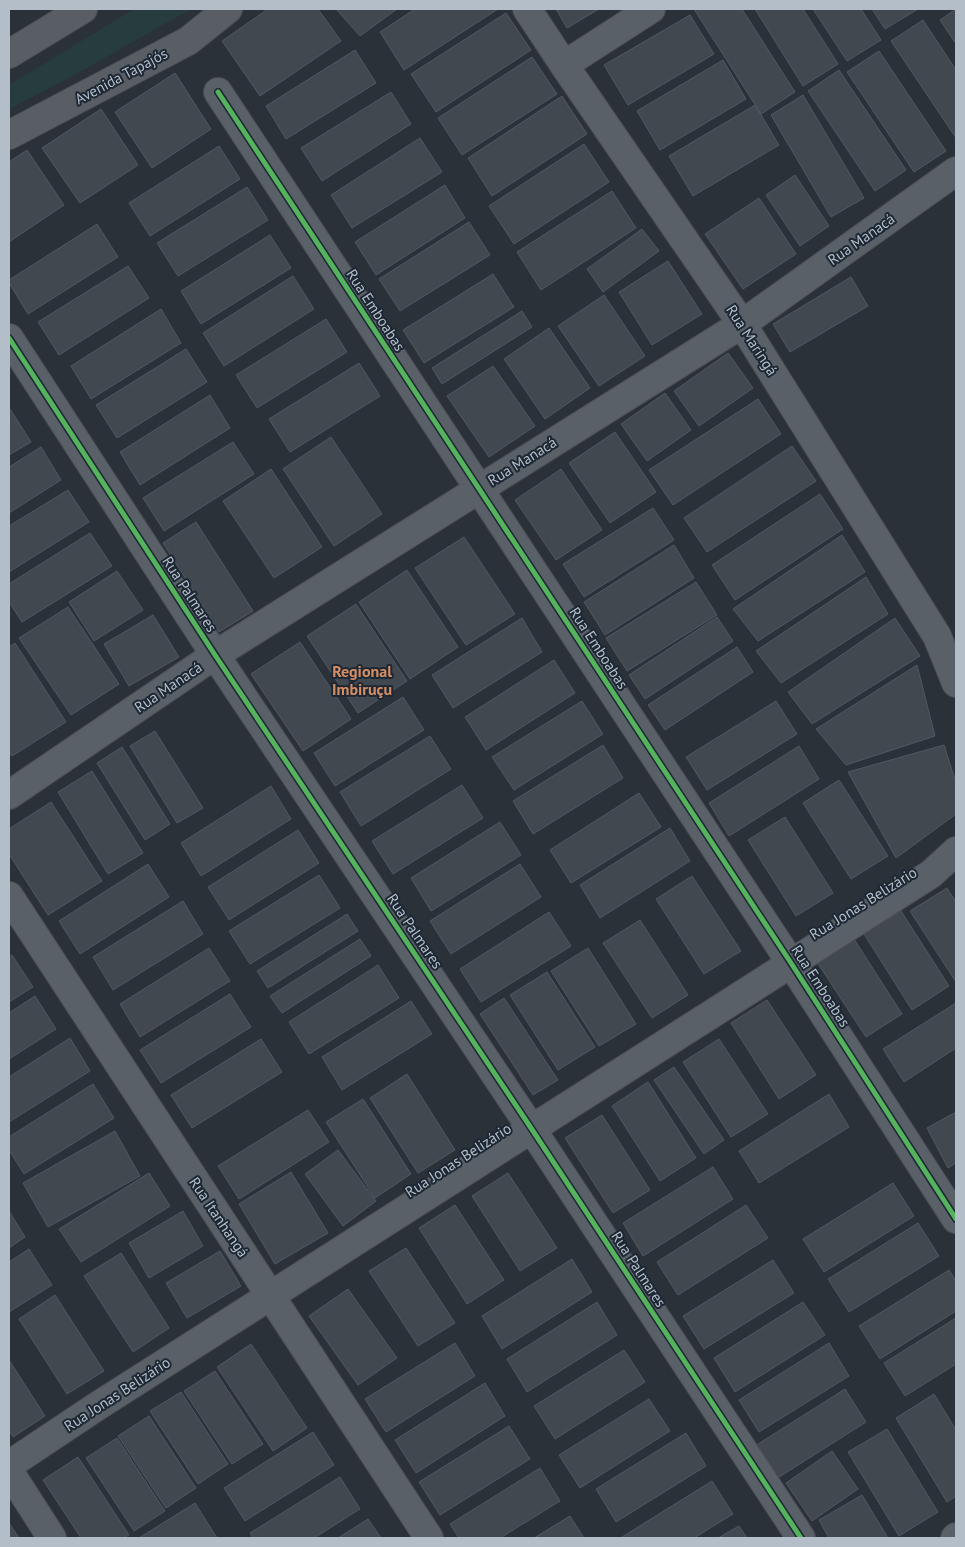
<svg xmlns="http://www.w3.org/2000/svg" width="965" height="1547" viewBox="0 0 965 1547" font-family="'PT Sans',sans-serif">
<style>
.green{fill:#273c3f}
.building{fill:#42484f;stroke:#525861}
.lines{fill:none;stroke-linecap:round;stroke-linejoin:round}
.minor-casing{stroke:#484d53;stroke-width:30}
.tertiary-casing{stroke:#484d53;stroke-width:30}
.secondary-casing{stroke:#484d53;stroke-width:30}
.minor{stroke:#5a6067;stroke-width:28}
.tertiary{stroke:#5a6067;stroke-width:28}
.secondary{stroke:#595e65;stroke-width:28}
.cycleway-casing{stroke:#1d2834;stroke-width:8}
.cycleway{stroke:#56b35d;stroke-width:5}
.labels{text-anchor:middle;dominant-baseline:central;stroke-width:4;stroke-linejoin:round;paint-order:stroke}
.street-label{font-size:15px;fill:#b4bec9;stroke:#1d2834}
.neighbourhood-label{font-size:16px;font-weight:bold;fill:#d58e63;stroke:#1d2834}
</style>
<rect width="100%" height="100%" fill="#2a3139"/>
<path class="green" d="M134,9h57l-120,68 -62,32v-24z"/>
<path class="building" d="M268,9h50l23,32 -81,55 -38,-55z
M336,9h61l-37,27z
M415,9h83l-94,61 -24,-38z
M556,9h43l-32,19z
M694,9h48l53,83 -34,22z
M755,9h48l35,55 -35,22z
M813,9h48l20,31 -34,21z
M872,9h46l-33,20z
M956,9v35l-16,-24z
M506,13l25,37 -95,62 -25,-38z
M690,15l24,39 -86,51 -24,-40z
M923,20l33,50v68l-65,-97z
M355,50l21,33 -90,56 -20,-33z
M879,51l67,100 -32,21 -67,-100z
M532,57l25,37 -95,61 -24,-37z
M723,60l23,39 -86,51 -23,-39z
M839,70l67,100 -31,21 -67,-100z
M175,73l36,56 -59,39 -37,-56z
M391,92l20,32 -89,57 -21,-33z
M803,95l61,103 -33,19 -60,-102z
M562,96l25,38 -95,62 -24,-38z
M755,105l24,40 -86,51 -24,-40z
M101,109l37,56 -58,38 -38,-55z
M420,138l22,34 -90,56 -21,-33z
M584,144l25,38 -95,62 -25,-38z
M219,146l21,33 -90,57 -21,-33z
M27,150l37,55 -55,37v-80z
M795,175l34,51 -29,20 -34,-51z
M445,185l20,33 -89,57 -21,-33z
M247,187l21,33 -90,56 -21,-33z
M612,191l24,37 -95,62 -24,-38z
M759,198l37,56 -53,35 -38,-55z
M469,222l21,33 -90,56 -21,-32z
M97,224l21,33 -90,57 -19,-31v-3z
M642,229l17,22 -56,41 -16,-23z
M270,235l21,33 -90,56 -20,-33z
M668,261l34,53 -50,31 -33,-53z
M128,266l21,32 -90,57 -21,-33z
M493,274l21,33 -90,56 -21,-33z
M293,276l21,33 -90,57 -21,-33z
M851,277l17,29 -78,46 -17,-28z
M604,295l41,61 -46,30 -41,-60z
M161,309l20,34 -90,56 -20,-33z
M522,311l10,16 -90,57 -10,-16z
M326,319l21,33 -90,56 -21,-33z
M549,328l41,60 -45,31 -41,-60z
M186,349l21,33 -90,56 -21,-33z
M728,353l25,35 -54,38 -25,-35z
M359,363l21,33 -90,56 -21,-33z
M493,366l42,60 -46,31 -42,-61z
M665,393l26,37 -44,31 -26,-37z
M210,395l20,33 -90,57 -20,-33z
M758,399l23,35 -108,71 -24,-35z
M10,409l21,33 -22,13v-45z
M615,432l41,60 -46,31 -41,-60z
M331,437l51,77 -48,32 -51,-77z
M233,442l21,32 -90,57 -21,-33z
M792,446l24,35 -109,71 -23,-34z
M41,447l20,33 -52,33v-46z
M271,469l51,78 -48,31 -51,-77z
M561,469l41,61 -46,30 -41,-60z
M68,490l21,32 -80,50v-46z
M820,494l23,35 -108,71 -23,-35z
M653,508l21,32 -90,57 -21,-33z
M196,522l57,89 -34,21 -56,-89z
M90,533l22,33 -90,56 -13,-20v-18z
M842,535l23,37 -107,69 -25,-32z
M464,537l51,77 -49,31 -51,-77z
M674,545l20,33 -89,57 -21,-33z
M407,570l51,77 -48,32 -51,-77z
M117,571l26,39 -49,31 -25,-39z
M866,577l22,37 -107,69 -25,-32z
M696,582l21,33 -90,56 -21,-33z
M356,604l51,77 -49,32 -51,-77z
M68,607l51,77 -48,31 -52,-77z
M153,615l26,42 -50,29 -25,-42z
M717,617l16,24 -88,58 -16,-24z
M522,618l20,34 -89,56 -21,-33z
M895,618l25,38 -108,68 -24,-32z
M300,642l51,77 -48,32 -52,-77z
M15,643l51,79 -54,34 -3,-4v-105z
M737,647l16,25 -88,58 -17,-25z
M554,660l21,33 -89,57 -21,-33z
M917,665l18,71 -89,29 -30,-36z
M403,697l21,33 -89,56 -21,-33z
M582,701l21,33 -89,56 -22,-33z
M776,701l21,33 -90,56 -21,-33z
M155,731l48,77 -26,15 -47,-77z
M430,736l21,33 -90,57 -21,-34z
M603,745l20,33 -90,56 -20,-33z
M944,745l12,38v31l-60,44 -48,-86z
M799,746l20,33 -90,57 -20,-33z
M122,747l48,77 -25,16 -48,-77z
M92,771l51,82 -35,21 -50,-82z
M839,780l49,76 -37,23 -48,-76z
M462,785l21,33 -90,56 -21,-33z
M271,786l20,33 -90,57 -20,-33z
M639,793l22,34 -90,56 -21,-33z
M51,802l51,79 -54,34 -39,-61v-25z
M785,817l48,76 -37,23 -48,-76z
M500,822l21,33 -90,56 -20,-33z
M670,828l20,33 -90,57 -20,-33z
M298,830l21,33 -90,57 -21,-33z
M148,864l21,33 -89,57 -21,-33z
M520,864l21,33 -90,57 -21,-33z
M319,875l21,33 -90,56 -21,-33z
M692,876l49,75 -37,23 -48,-75z
M947,888l9,14v80l-46,-71z
M183,901l20,33 -90,56 -20,-33z
M901,911l48,75 -37,24 -48,-76z
M549,912l22,34 -90,56 -21,-33z
M347,914l11,17 -90,57 -11,-17z
M640,920l48,75 -36,23 -49,-75z
M360,939l11,17 -89,57 -12,-17z
M854,939l48,75 -36,23 -49,-75z
M209,948l21,33 -90,56 -20,-33z
M588,948l48,76 -37,22 -48,-75z
M12,955l21,32 -24,15v-45z
M378,965l21,33 -90,56 -20,-32z
M547,972l48,75 -37,23 -48,-75z
M230,994l21,33 -90,56 -21,-33z
M35,996l21,33 -47,30v-46z
M504,998l54,82 -25,15 -53,-81z
M767,1000l49,75 -37,24 -48,-76z
M411,1001l21,33 -90,56 -20,-33z
M956,1003v45l-52,34 -21,-33z
M70,1038l20,33 -81,51v-45z
M261,1039l21,33 -90,56 -21,-33z
M719,1039l49,75 -37,23 -48,-75z
M674,1067l50,73 -20,14 -50,-74z
M407,1074l48,76 -37,23 -48,-75z
M648,1082l48,76 -36,23 -48,-75z
M93,1084l21,34 -90,56 -15,-24v-13z
M829,1094l20,33 -90,56 -20,-32z
M363,1099l48,75 -36,24 -49,-76z
M308,1110l21,32 -90,57 -21,-33z
M956,1112v51l-8,5 -21,-40z
M602,1115l48,75 -37,23 -48,-75z
M115,1131l25,45 -92,51 -25,-44z
M338,1150l38,51 -33,25 -38,-52z
M713,1167l20,32 -90,57 -20,-33z
M291,1172l37,61 -53,31 -36,-60z
M149,1173l21,33 -89,56 -22,-33z
M508,1173l49,75 -37,23 -48,-75z
M893,1183l21,33 -90,56 -21,-33z
M455,1205l49,75 -37,24 -48,-76z
M746,1205l22,33 -90,57 -21,-33z
M9,1211l16,26 -16,11z
M183,1211l20,35 -54,32 -20,-35z
M918,1223l21,33 -90,56 -21,-33z
M406,1248l49,75 -37,23 -49,-75z
M29,1249l23,36 -43,27v-50z
M220,1251l21,35 -54,32 -21,-35z
M121,1253l48,75 -36,24 -49,-76z
M572,1259l20,33 -90,57 -20,-33z
M773,1260l21,33 -90,56 -21,-33z
M949,1270l7,11v30l-76,48 -21,-33z
M348,1289l49,69 -39,27 -49,-69z
M55,1295l49,76 -37,23 -48,-75z
M597,1302l20,33 -90,57 -20,-33z
M803,1302l22,33 -90,57 -21,-34z
M956,1318v46l-51,32 -21,-33z
M455,1343l20,33 -89,56 -21,-33z
M829,1343l20,33 -90,56 -20,-32z
M251,1344l56,84 -34,23 -56,-84z
M624,1350l21,32 -90,57 -21,-33z
M9,1360l36,56 -32,21 -4,-7z
M215,1371l48,73 -31,20 -48,-73z
M485,1383l20,33 -89,57 -21,-33z
M845,1389l21,33 -90,57 -21,-33z
M181,1392l47,72 -30,20 -48,-73z
M934,1394l22,36v66l-9,6 -51,-84z
M649,1399l21,32 -90,57 -21,-33z
M149,1416l47,72 -30,20 -48,-72z
M509,1426l21,33 -90,56 -21,-33z
M887,1429l51,83 -39,24 -51,-84z
M313,1432l21,33 -89,56 -21,-33z
M686,1433l20,33 -90,56 -20,-33z
M117,1438l48,73 -31,20 -48,-73z
M832,1451l26,38 -46,32 -26,-38z
M78,1457l51,78 -6,3h-42l-38,-58z
M540,1468l20,33 -60,37h-41l-9,-14z
M340,1477l20,32 -46,29h-61l-3,-5z
M712,1481l21,33 -39,24h-71l-1,-1z
M862,1495l26,43h-59l-10,-18z
M195,1503l22,35h-78z
M570,1516l14,22h-50z
M368,1519l13,19h-43z
M9,1523l10,15h-10z
M739,1526l8,12h-29z"/>
<g class="lines">
<defs>
<path id="minor" d="M527,9l37,56 178,259 195,312 19,47
M564,65l87,-56
M218,92l573,871 165,256
M9,338l206,317 316,473 270,410
M9,795l206,-140 527,-331 214,-153
M9,896l420,642
M9,1465l87,-58 835,-533 25,-23
M9,1471l43,67"/>
<path id="tertiary" d="M955,1538l1,-1"/>
<path id="secondary" d="M9,54l74,-45
M9,135l179,-94 40,-32"/>
</defs>
<use href="#minor" class="minor-casing"/>
<use href="#tertiary" class="tertiary-casing"/>
<use href="#secondary" class="secondary-casing"/>
<use href="#minor" class="minor"/>
<use href="#tertiary" class="tertiary"/>
<use href="#secondary" class="secondary"/>
<defs>
<path id="cycleway" d="M218,92l573,871 165,256
M9,338l206,317 316,473 270,410"/>
</defs>
<use href="#cycleway" class="cycleway-casing"/>
<use href="#cycleway" class="cycleway"/>
</g>
<g class="labels">
<g class="street-label">
<text transform="translate(121 76) rotate(-28)">Avenida Tapajós</text>
<text transform="translate(861 239) rotate(-35)">Rua Manacá</text>
<text transform="translate(376 310) rotate(57)">Rua Emboabas</text>
<text transform="translate(752 340) rotate(57)">Rua Maringá</text>
<text transform="translate(522 461) rotate(-32)">Rua Manacá</text>
<text transform="translate(190 594) rotate(57)">Rua Palmares</text>
<text transform="translate(599 648) rotate(57)">Rua Emboabas</text>
<text transform="translate(168 687) rotate(-34)">Rua Manacá</text>
<text transform="translate(863 903) rotate(-32)">Rua Jonas Belizário</text>
<text transform="translate(415 931) rotate(56)">Rua Palmares</text>
<text transform="translate(821 986) rotate(57)">Rua Emboabas</text>
<text transform="translate(458 1160) rotate(-33)">Rua Jonas Belizário</text>
<text transform="translate(219 1217) rotate(56)">Rua Itanhangá</text>
<text transform="translate(639 1269) rotate(57)">Rua Palmares</text>
<text transform="translate(117 1394) rotate(-33)">Rua Jonas Belizário</text>
</g>
<g class="neighbourhood-label">
<text x="362" y="671">Regional<tspan x="362" dy="18">Imbiruçu</tspan></text>
</g>
</g>
<rect width="965" height="1547" fill="none" stroke="#b4bec9" stroke-width="20"/>
</svg>
